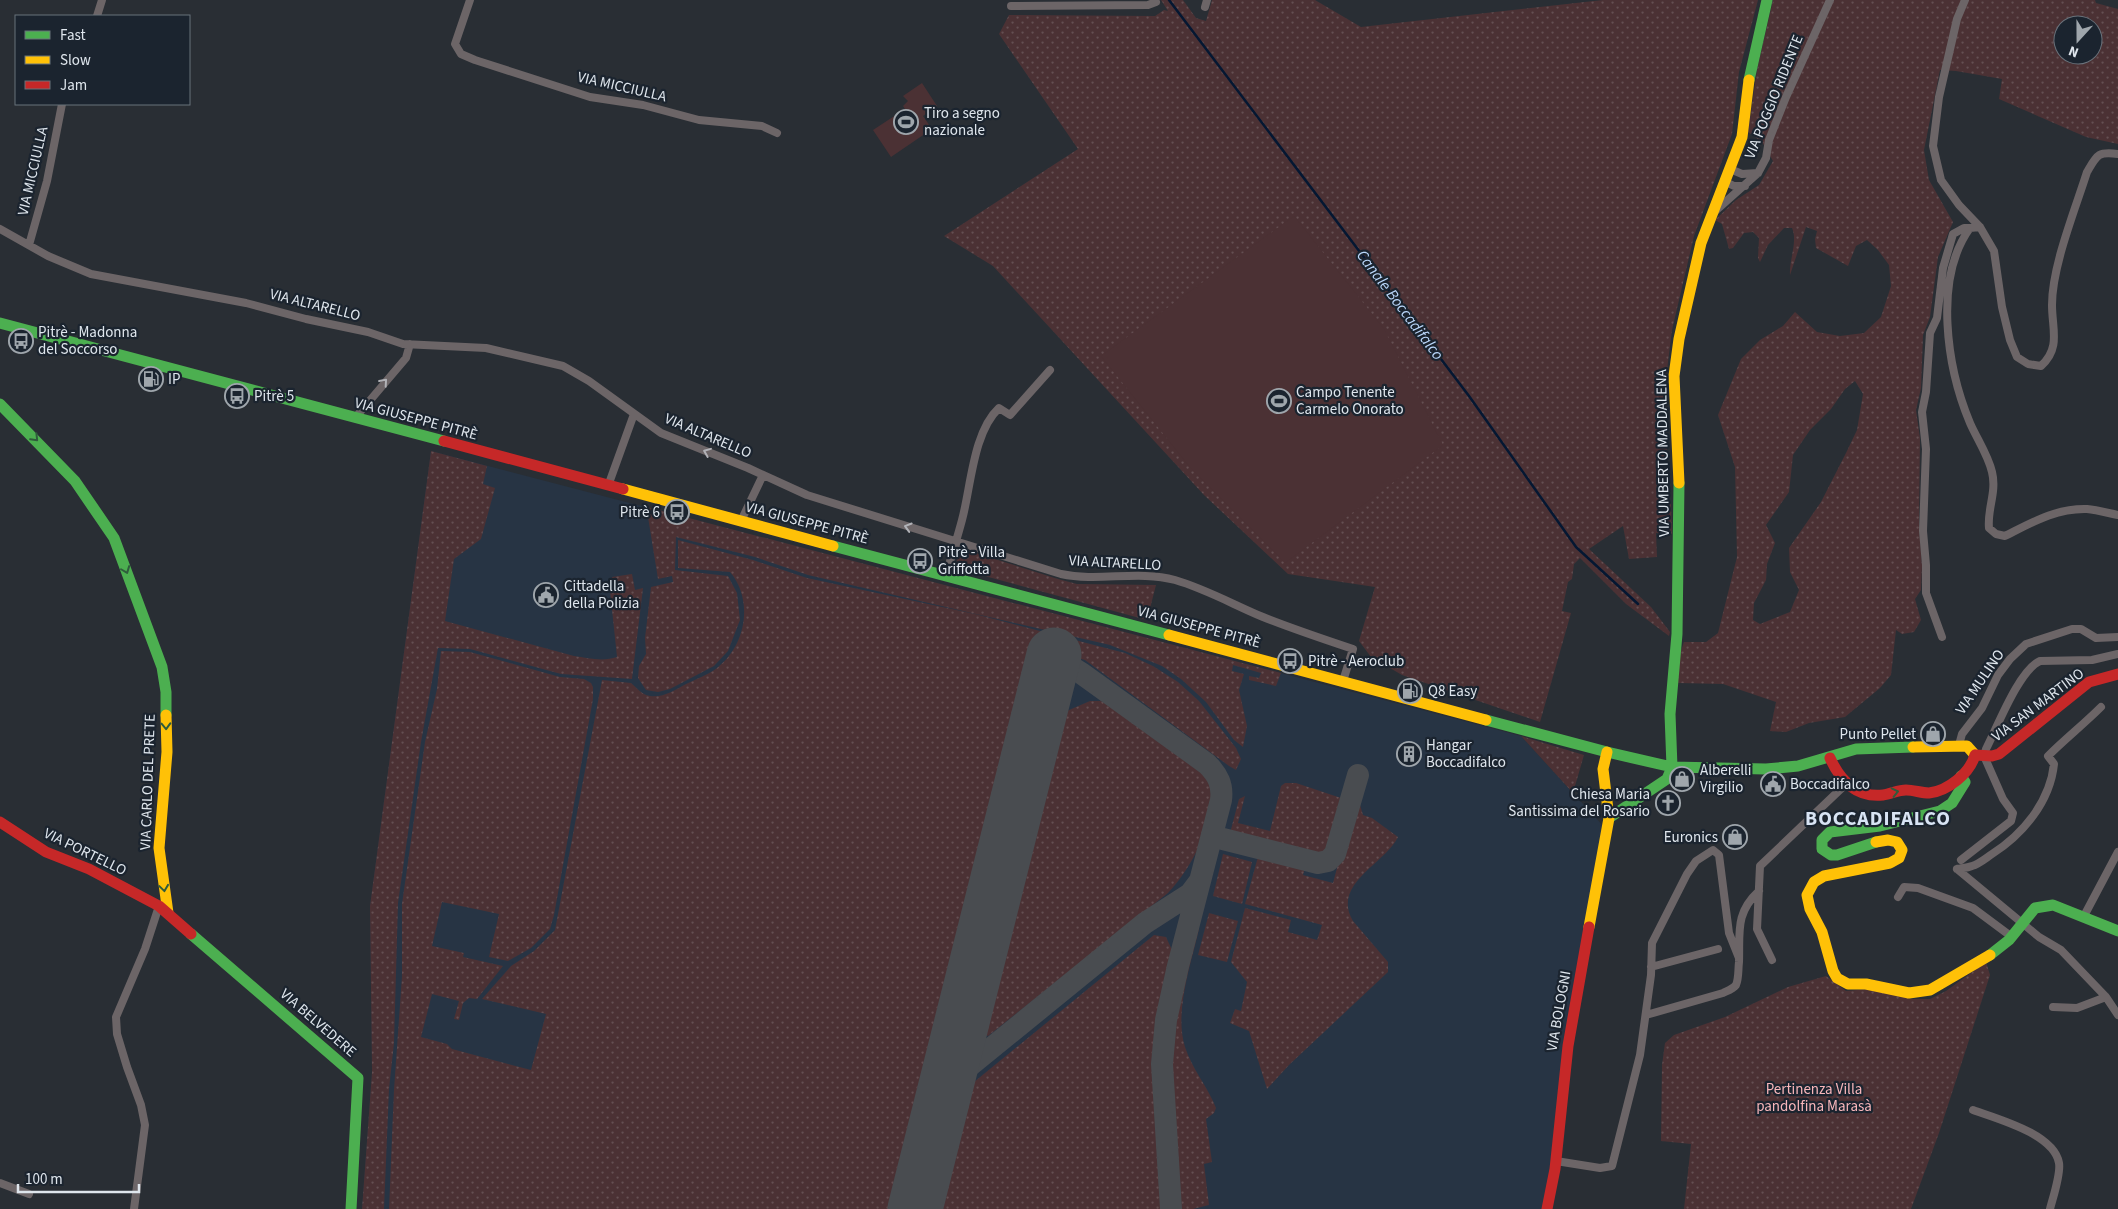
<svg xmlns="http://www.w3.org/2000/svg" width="2118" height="1209" viewBox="0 0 2118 1209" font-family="'Source Sans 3',sans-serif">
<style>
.built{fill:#273444}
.grass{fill:url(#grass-dots);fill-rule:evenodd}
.pitch{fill:#4b3134}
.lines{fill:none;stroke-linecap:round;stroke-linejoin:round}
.stream{stroke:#041732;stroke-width:2.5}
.taxiway{stroke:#494c50;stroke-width:22}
.runway{stroke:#494c50;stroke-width:55}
.street{stroke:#6c6567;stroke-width:8}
.fast{stroke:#4caf50;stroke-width:11}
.slow{stroke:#ffc107;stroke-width:11}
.jam{stroke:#c62828;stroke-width:11}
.oneway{stroke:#b1b2b7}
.oneway2{stroke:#2f5c3c}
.labels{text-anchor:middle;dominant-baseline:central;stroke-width:4.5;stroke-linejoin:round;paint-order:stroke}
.street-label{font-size:15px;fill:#dfe6ed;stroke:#1b242f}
.poi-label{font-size:15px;fill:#dfe6ed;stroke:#1b242f;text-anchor:start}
.park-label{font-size:15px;fill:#f8b6ba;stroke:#1b242f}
.water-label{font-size:16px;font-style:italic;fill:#bad7fa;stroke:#1b242f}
.district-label{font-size:20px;font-weight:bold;letter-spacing:1px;fill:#d8e4f4;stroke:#1b242f}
</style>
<defs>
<pattern id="grass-dots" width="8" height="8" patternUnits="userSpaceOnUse" patternTransform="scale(1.25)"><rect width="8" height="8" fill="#4b3134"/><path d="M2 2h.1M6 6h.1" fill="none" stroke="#644f52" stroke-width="1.8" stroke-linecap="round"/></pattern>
</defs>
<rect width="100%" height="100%" fill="#292e34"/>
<path class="built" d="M431,451l1090,285 84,92 -57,357 -6,24h-1180l10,-137 -2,-166z"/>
<path class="grass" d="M1161,0h22l13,18 10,3 6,-21h103l46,27 242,-27h155l-19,72 -7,62 -38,102 -22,94 -6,48 1,82 -9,1 1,36 12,7 1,30 -16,-1 1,24 -28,2 -6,-33 -34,23 62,58 19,25 -1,4 -43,-32 -46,-46 -6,6 -2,15 -4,3 -6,29 9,2 -31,109 -138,-47 -31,-18 -12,-16 16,-54 -87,-13 -84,-79 -211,-229 -49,-30 134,-87 -79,-115 10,-19 146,1 9,-6 4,1z
M1773,0h322l1,3 22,6v135l-32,-7 -87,-38 3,-20 -46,-8 -16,-1 -16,80 5,30 24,42 -15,35 -8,60 -7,18 -2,53 -5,22 4,28 -1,89 3,38 -1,25 -6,9 6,21 -7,12 -12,2 -6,-4 -5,45 -11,13 -35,29 -36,6 -23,9 -16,-1 6,-29 -53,-18 -45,-1 1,-27 5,-14h22l12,-9 19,-76 -2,-90 -17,-52 23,-56 19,-19 23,-14 12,-14 22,20 23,4 24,-3 17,-16 10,-31 -2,-21 -11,-15 -11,-10 -11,6 -8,20 -32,-18 -1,-9 2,-8 -11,-4 -16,48c-1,-15 8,-34 2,-47h-8l-16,17 -8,17 -2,-4 1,-20 -6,-6 -9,1 -11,15 -4,1 -7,-25 -7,-4 21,-20 23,-15 14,-24 -11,-19 -14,-10 9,-62zM2063,25h30v30h-30zM1855,381l8,13 -6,36 -11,23 -25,49 -32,46 1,24 9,18 -9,22 -30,12 -7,-4 1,-17 12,-23 1,-16 8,-21 -9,-18 23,-33 4,-37 17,-25 21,-21 14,-20z
M431,451l56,15 -4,18 12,4 -14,51 -27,20 -9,62 129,35c14,2 29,6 43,1l-8,-76 4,-1 -1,-3 20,-3 3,16 8,-2 -11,91 -71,-5 -91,-25 -32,-1 -17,94 -23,161 -4,140 -5,46 -5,120h-22l10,-137 -2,-166z
M647,507l634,166 -5,13 -27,-6v-4l10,2 2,-5 -28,-8 -1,6 12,3 -5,16 8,36 -4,21 -9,-7 -28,-38 -25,-23 -19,-13 -52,-21 -302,-70 -53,-18 -79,-20 -1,33 53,6 9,17 3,27 -12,31 -14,15 -44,23 -12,3 -12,-2 -8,-12 1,-12 7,-12 -1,-16 6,-51 22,-5 -1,-6 -14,3 -10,-62h-5l1,-6z
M678,540l75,20 54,18 168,36 150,39 28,13 25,16 21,19 37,47 5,11 -5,11 -7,-4 -144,-106 -54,-14 -141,563h-501l5,-119 8,-114v-72l23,-162 12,-53 4,-38 29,1 90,25 24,2 7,4 2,4v12l-39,216 -4,14 -19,19 -23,13 -19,-4 10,-43 -57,-12 -10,44 32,7 -1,4 40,9 -26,33 -8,-1 -6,5 -4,17 -5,-1 5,-18 -27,-7 -11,43 26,7 5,5 79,21 15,-56 -64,-15 29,-33 23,-15 21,-21 47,-250 29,3c6,5 11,12 19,13 13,2 25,-6 36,-12 10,-5 22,-9 31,-16 29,-22 37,-68 13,-96l-52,-4z
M960,548l98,31 19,5 79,1 -9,35 -192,-52z
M1090,701h11l6,3 100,73c16,33 -15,92 -39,116l-180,143 -6,-3 78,-315 9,-8z
M1521,736l63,19 -11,38z
M1285,783h11l51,17 1,6 -14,44 -7,8h-19l-79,-21 10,-38 6,-3 -7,27 32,8 11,-45z
M1356,804l4,1 3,10 9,3 26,19c-13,27 -67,47 -45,84l35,41v10l-99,93 -22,24 -18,-58 -19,-8 5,-14 6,2 6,-29 -16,-20 14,-54 46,12 -3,12 29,8 5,-15 -77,-21 14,-51 47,12 -3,10 30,8 20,-75z
M1223,854l29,8 -10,42 -29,-8z
M1209,913l29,8 -11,41 -29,-7z
M1194,928l5,1c-8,35 -25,83 -14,118 7,22 23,40 31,61l-2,5 -8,6 6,43 -8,2 5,41 -16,4h-15l-11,-163 10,-58z
M1154,935l12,2 6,13 -13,56 -4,32 1,62 5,109h-223l27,-108 9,-19z
M1986,962l4,13 -51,158 -28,76h-227l7,-65 -30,-3 1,-76 3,-22 9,-8 51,-18 63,-30 38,-11 20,15 23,-2 43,10h18l16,-8z"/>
<path class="pitch" d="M922,83l15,23 -14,10 9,13 -41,28 -18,-27 32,-21 -2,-3 5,-5 -5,-5z
M1294,216l90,113 59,116 -158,118 -96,-97 -88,-110z"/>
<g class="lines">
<path class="stream" d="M1169,0l300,396 107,151 62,57"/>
<path class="taxiway" d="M1052,662l18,4 11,7 126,91c11,11 16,21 14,36l-43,166 -12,54 -4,44 9,145
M1223,839l95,24 10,-2 7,-7 23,-79
M946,1085l199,-162 45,-29 9,-12"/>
<path class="runway" d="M915,1209l139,-554"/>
<path class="street" d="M470,0l-15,44 6,10 14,6 115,37 53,8 56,15 63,6 15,7
M1965,0l-8,19 -18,78 -6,49 8,34 18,25 21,22 14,24 8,56 8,33 7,17 11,7 13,2c20,-18 11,-37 11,-61 0,-39 23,-95 35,-133 10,-17 11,-21 31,-18
M1011,6l137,-1 8,-3 -1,-2
M1205,7l2,-7
M97,16l5,-16
M1730,169l12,5 16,-1
M1724,181l10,5h11
M1713,213l45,-40 8,-15 3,-18 17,-43 44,-97
M1980,227l-10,1c-37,51 -23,140 0,195 7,16 18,32 22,49 5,20 -5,37 -3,56l7,6 9,2c26,-13 51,-28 82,-27 10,1 21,4 31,6
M0,229l48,27 43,18 155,29 60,16 62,13 35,12 83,4 77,18 26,15 72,52 87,35 59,27 254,79c38,8 77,-4 114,6 31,9 59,25 88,37 30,12 60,22 90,32l-10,32
M29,245l18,-64 15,-77
M355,418l51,-60 4,-14
M608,486l26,-72
M741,521l22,-46
M946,576c5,-19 11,-37 16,-56 9,-33 11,-88 37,-112l11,7 40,-45
M1942,637l-16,-44v-28l-3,-34 3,-82 -4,-37 4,-20 4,-59 7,-15 6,-50 10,-34 11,-6h6
M1959,745l3,-11 20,-26 16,-33 12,-16 16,-15 46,-15h9l15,9 22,-1
M1961,860l50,-39 2,-8 -10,-14 -19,-43 2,-7c11,-21 33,-79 54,-88l52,-1 26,-6
M1957,869c5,-1 10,-1 15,-3 7,-2 14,-8 20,-12 31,-20 58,-52 62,-90l-6,-8c17,-17 36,-32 53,-49
M1957,869l82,68 22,13 45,47 12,18
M1898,897l6,-10 14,1 55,20 39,29
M2084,916l34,-64
M1772,960l-15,-31 3,-63 86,-82
M1651,967l67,-18
M2053,1007l24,1 29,-11
M1646,1015l77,-22c4,-2 10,-4 13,-8 3,-7 2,-15 3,-23 1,-30 -4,-49 20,-71
M1973,1110c25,9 81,24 86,53 2,11 -6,34 -9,46
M1556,1161l44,7 12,-2 28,-111 11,-80 1,-32 35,-69 9,-13 17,-11 6,5 10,78 10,25
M0,1183l29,11
M134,1209l11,-84 -4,-20 -14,-38 -10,-33 -1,-17 29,-68 14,-43"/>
<path class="fast" d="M1749,80l18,-80
M0,323l444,118
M0,404l75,77 39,57 48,129 4,25v23
M833,546l336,89
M1486,720l121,32 65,15 94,2 32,-3 58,-17 57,-2
M1609,818l58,-39 5,-12 -2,-53 7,-80 2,-151
M1876,842l-39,13h-6l-9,-6v-9l8,-8 50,-6 60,-15 12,-8 13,-21 -4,-6
M191,934l167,144 -7,131
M1990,955l19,-15 26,-32 18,-3 65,26"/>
<path class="slow" d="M1679,483l-5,-107 5,-37 22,-96 41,-106 7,-57
M623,489l210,57
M1169,635l317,85
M166,715l1,37 -8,96 9,65
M1913,747l54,-1 8,9
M1876,842l12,-2 9,2 5,8 -3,8 -9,5 -66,13 -10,6 -7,13 3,14 12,23 11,39 4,7 11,6h18l43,9 21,-3 60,-35
M1589,927l20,-109 -6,-49 4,-17"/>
<path class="jam" d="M444,441l179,48
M1975,755l17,1 7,-2 90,-72 29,-8
M1830,758c10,22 26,40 53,37 8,-1 15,-5 23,-5 8,0 15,3 23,3 19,-2 41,-20 46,-38
M0,822l46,30 43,17 70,37 32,28
M1547,1209l8,-40 13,-123 21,-119"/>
</g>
<defs><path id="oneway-chevron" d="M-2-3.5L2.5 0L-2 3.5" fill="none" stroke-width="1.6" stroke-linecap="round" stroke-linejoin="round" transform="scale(1.25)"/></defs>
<g class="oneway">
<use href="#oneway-chevron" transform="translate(384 382) rotate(-49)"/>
<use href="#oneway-chevron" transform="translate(707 452) rotate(-158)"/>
<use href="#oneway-chevron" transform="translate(908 527) rotate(-164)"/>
</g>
<g class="oneway2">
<use href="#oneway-chevron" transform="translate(35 438) rotate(46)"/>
<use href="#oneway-chevron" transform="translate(126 570) rotate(69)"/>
<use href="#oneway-chevron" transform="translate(166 726) rotate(88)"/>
<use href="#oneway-chevron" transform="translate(1895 792) rotate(-13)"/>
<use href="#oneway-chevron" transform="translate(164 888) rotate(82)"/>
</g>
<defs>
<symbol id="stadium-ring" viewBox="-11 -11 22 22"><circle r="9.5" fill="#1b242f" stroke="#9fa6ac" stroke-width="1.5"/><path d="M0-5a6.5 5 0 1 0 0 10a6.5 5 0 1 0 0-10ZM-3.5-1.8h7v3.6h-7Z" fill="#9fa6ac"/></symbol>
<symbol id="bus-ring" viewBox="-11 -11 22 22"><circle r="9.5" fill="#1b242f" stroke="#9fa6ac" stroke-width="1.5"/><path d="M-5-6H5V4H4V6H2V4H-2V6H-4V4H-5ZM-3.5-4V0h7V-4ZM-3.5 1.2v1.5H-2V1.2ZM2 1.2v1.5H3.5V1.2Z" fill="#9fa6ac"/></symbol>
<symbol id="fuel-ring" viewBox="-11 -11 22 22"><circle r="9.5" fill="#1b242f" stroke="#9fa6ac" stroke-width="1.5"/><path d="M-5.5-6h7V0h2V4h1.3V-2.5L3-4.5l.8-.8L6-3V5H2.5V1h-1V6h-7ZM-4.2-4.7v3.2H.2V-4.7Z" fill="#9fa6ac"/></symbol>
<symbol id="civic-ring" viewBox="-11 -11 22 22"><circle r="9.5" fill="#1b242f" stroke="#9fa6ac" stroke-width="1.5"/><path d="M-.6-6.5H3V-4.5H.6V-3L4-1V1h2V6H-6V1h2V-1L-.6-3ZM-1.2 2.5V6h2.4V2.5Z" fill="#9fa6ac"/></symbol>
<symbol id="shop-ring" viewBox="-11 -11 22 22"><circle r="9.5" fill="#1b242f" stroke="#9fa6ac" stroke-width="1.5"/><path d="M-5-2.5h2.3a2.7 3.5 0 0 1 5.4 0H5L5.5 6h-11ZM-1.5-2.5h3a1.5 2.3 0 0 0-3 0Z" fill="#9fa6ac"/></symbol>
<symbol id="building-ring" viewBox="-11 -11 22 22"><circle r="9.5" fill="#1b242f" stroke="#9fa6ac" stroke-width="1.5"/><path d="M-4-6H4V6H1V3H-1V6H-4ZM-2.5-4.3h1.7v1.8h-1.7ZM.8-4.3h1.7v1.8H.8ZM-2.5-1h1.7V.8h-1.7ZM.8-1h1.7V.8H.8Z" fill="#9fa6ac"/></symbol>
<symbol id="church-ring" viewBox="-11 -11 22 22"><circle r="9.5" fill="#1b242f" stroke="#9fa6ac" stroke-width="1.5"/><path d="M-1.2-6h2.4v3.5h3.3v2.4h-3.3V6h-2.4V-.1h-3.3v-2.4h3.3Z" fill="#9fa6ac"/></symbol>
</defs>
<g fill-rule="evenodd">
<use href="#stadium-ring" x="892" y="108" width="28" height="28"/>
<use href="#bus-ring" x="7" y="327" width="28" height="28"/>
<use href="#fuel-ring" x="137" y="365" width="28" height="28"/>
<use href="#bus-ring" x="223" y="382" width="28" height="28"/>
<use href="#stadium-ring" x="1265" y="387" width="28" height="28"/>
<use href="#bus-ring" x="663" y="498" width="28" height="28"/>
<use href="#bus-ring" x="906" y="547" width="28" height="28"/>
<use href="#civic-ring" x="532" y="581" width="28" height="28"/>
<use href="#bus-ring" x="1276" y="647" width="28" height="28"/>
<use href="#fuel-ring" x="1396" y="677" width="28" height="28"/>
<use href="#shop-ring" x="1919" y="720" width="28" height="28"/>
<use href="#building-ring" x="1395" y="740" width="28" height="28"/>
<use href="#shop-ring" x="1668" y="765" width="28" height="28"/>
<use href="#civic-ring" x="1759" y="770" width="28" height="28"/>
<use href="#church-ring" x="1654" y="789" width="28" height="28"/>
<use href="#shop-ring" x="1721" y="823" width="28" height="28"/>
</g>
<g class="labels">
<g class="street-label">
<text transform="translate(622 87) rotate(13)">VIA MICCIULLA</text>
<text transform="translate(1774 97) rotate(-68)">VIA POGGIO RIDENTE</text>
<text transform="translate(33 171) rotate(-77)">VIA MICCIULLA</text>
<text transform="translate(315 305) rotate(14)">VIA ALTARELLO</text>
<text transform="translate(416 419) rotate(15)">VIA GIUSEPPE PITRÈ</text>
<text transform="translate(708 436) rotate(23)">VIA ALTARELLO</text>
<text transform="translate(1663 453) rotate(-91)">VIA UMBERTO MADDALENA</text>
<text transform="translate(807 523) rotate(15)">VIA GIUSEPPE PITRÈ</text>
<text transform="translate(1115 563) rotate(3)">VIA ALTARELLO</text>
<text transform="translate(1199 627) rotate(15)">VIA GIUSEPPE PITRÈ</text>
<text transform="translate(1980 682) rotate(-56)">VIA MULINO</text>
<text transform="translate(2038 705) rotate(-37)">VIA SAN MARTINO</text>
<text transform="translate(148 782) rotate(-88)">VIA CARLO DEL PRETE</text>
<text transform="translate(85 852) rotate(26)">VIA PORTELLO</text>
<text transform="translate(1559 1011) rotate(-80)">VIA BOLOGNI</text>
<text transform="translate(318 1023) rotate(41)">VIA BELVEDERE</text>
</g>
<g class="poi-label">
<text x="924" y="113">Tiro a segno<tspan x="924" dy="17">nazionale</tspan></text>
<text x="38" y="332">Pitrè - Madonna<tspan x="38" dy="17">del Soccorso</tspan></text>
<text x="168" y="379">IP</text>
<text x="1296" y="392">Campo Tenente<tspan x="1296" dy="17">Carmelo Onorato</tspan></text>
<text x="254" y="396">Pitrè 5</text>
<text x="660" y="512" text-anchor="end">Pitrè 6</text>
<text x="938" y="552">Pitrè - Villa<tspan x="938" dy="17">Griffotta</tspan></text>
<text x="564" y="586">Cittadella<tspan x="564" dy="17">della Polizia</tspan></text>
<text x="1308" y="661">Pitrè - Aeroclub</text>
<text x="1428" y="691">Q8 Easy</text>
<text x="1916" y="734" text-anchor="end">Punto Pellet</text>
<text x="1426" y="745">Hangar<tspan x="1426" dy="17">Boccadifalco</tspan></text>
<text x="1700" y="770">Alberelli<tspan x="1700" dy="17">Virgilio</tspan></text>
<text x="1790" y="784">Boccadifalco</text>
<text x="1650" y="794" text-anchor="end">Chiesa Maria<tspan x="1650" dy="17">Santissima del Rosario</tspan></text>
<text x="1718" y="837" text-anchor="end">Euronics</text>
</g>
<g class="park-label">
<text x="1814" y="1089">Pertinenza Villa<tspan x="1814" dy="17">pandolfina Marasà</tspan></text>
</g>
<g class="water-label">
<text transform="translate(1400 305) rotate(53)">Canale Boccadifalco</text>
</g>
<g class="district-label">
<text x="1878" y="819">BOCCADIFALCO</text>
</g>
</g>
<rect x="15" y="15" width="175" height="90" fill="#1b242f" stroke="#69727b"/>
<rect x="25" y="31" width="25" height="8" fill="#4caf50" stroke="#69727b"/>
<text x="60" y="40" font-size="15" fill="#dfe6ed">Fast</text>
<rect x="25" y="56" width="25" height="8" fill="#ffc107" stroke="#69727b"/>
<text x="60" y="65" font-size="15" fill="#dfe6ed">Slow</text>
<rect x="25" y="81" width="25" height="8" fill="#c62828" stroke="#69727b"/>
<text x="60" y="90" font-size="15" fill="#dfe6ed">Jam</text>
<g transform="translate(2078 40) rotate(201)"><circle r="24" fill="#1b242f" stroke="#69727b"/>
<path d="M0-4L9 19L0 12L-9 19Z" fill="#9fa6ac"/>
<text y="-8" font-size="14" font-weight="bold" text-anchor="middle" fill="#dfe6ed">N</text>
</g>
<path d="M18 1184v8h121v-8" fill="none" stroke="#dfe6ed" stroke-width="2.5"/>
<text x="25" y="1184" font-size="15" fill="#dfe6ed" stroke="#1b242f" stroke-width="4" paint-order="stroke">100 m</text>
</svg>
